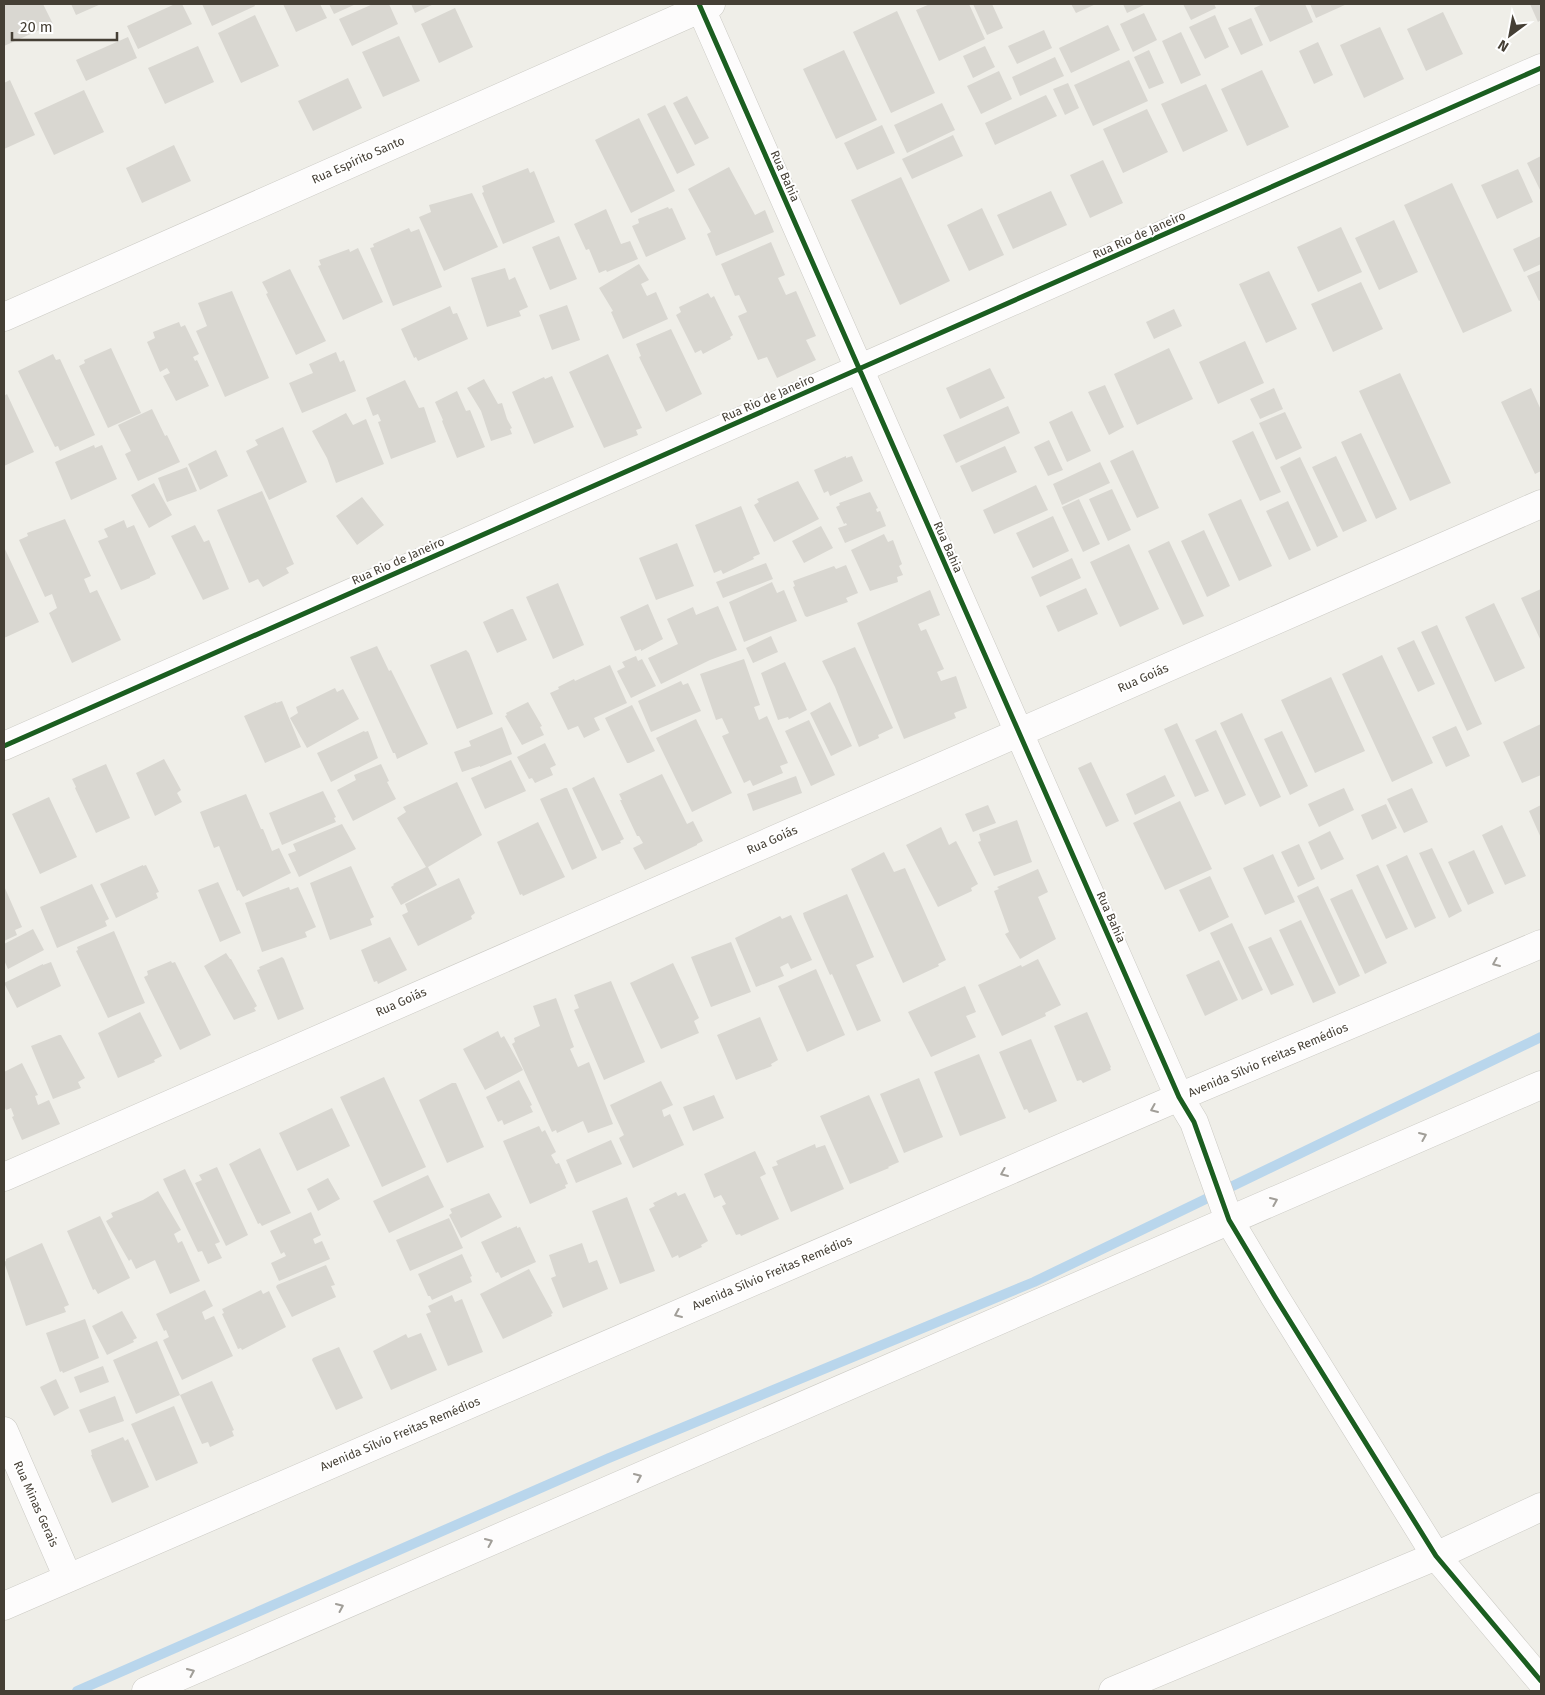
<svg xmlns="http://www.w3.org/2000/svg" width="1545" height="1695" viewBox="0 0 1545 1695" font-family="'Fira Sans',sans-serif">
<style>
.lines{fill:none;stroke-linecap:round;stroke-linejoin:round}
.stream{stroke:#b9d6ec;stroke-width:10}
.building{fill:#d9d7d1}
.minor-casing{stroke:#cbcac4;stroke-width:29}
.minor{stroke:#fdfcfc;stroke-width:28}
.cycleway-casing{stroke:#fff;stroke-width:8}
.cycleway{stroke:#1b5e20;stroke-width:5}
.oneway{stroke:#a19e98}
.labels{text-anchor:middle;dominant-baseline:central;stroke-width:4;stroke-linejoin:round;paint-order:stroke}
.street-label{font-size:12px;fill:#453f35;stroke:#fff}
</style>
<rect width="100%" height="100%" fill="#efeee8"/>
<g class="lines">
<path class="stream" d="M77,1691l532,-233 425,-176 507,-245"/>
</g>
<path class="building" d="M4,4h39l10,20 -49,22z
M71,4h30l-25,11z
M175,4h7l10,20 -54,25 -11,-23z
M202,4h52l1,2 -43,20z
M283,4h37l7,14 -31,14z
M329,4h27l-22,10z
M373,4h16l9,20 -46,22 -13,-27z
M411,4h23l-19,9z
M930,4h39l16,35 -46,22 -23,-51z
M973,4h19l11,24 -16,7z
M1071,4h25l-20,9z
M1123,4h23l-19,9z
M1183,4h31l2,4 -25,12z
M1263,4h42l8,18 -43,20 -16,-34z
M1310,4h37l-31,14z
M1530,4h11v16l-3,2z
M455,8l18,39 -34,16 -18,-39z
M897,11l38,82 -44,20 -38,-81z
M1443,12l20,42 -37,17 -19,-42z
M1144,13l13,27 -24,12 -13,-28z
M255,15l24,51 -38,17 -23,-50z
M1215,15l14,32 -24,12 -16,-32z
M1251,18l12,27 -22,10 -13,-27z
M1108,25l12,25 -49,23 -12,-25z
M1380,27l24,52 -40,19 -24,-53z
M1044,30l8,18 -35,16 -9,-18z
M1181,32l20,43 -20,9 -19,-43z
M399,36l21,45 -37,16 -21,-45z
M128,37l9,21 -51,23 -10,-21z
M1318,42l15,33 -19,9 -15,-33z
M198,46l16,36 -49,22 -17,-36z
M985,46l10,21 -22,11 -10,-22z
M844,50l33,70 -41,19 -33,-70z
M1149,50l15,33 -15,6 -15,-32z
M1055,57l9,19 -44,20 -8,-19z
M1129,60l19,41 -55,25 -19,-41z
M1262,70l27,57 -42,19 -26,-57z
M999,71l13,28 -31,15 -14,-28z
M348,78l14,30 -49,23 -15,-30z
M10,80l25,55 -31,14v-66z
M1068,83l11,25 -14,7 -12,-26z
M1206,84l22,47 -45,21 -22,-48z
M84,90l20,42 -50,23 -20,-42z
M1046,95l11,21 -62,29 -10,-22z
M687,96l22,42 -14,7 -22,-42z
M942,103l13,27 -48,23 -13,-28z
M665,105l30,60 -18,9 -30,-60z
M1147,109l21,43 -45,21 -20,-44z
M639,118l36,73 -44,22 -36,-73z
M882,125l13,28 -38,17 -13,-27z
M953,135l10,21 -51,23 -10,-20z
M174,145l17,36 -49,22 -16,-35z
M1541,156v36l-14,-29z
M1103,160l20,43 -33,15 -20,-43z
M729,167l26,48 10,-5 9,22 -58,24 -9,-22 4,-2 -23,-43z
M528,168l2,5 4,-2 21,51 -52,22 -21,-51 2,-1 -2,-6z
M1518,169l15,33 -36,17 -16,-34z
M901,177l49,104 -50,24 -49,-105z
M1452,183l60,128 -49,22 -59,-128z
M1051,191l16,34 -54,24 -16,-34z
M472,193l26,54 -54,24 -25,-54 12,-5 -2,-7z
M668,207l1,2 3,-1 14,31 -40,18 -14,-31 7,-3 -1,-4z
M982,208l22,47 -35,16 -22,-46z
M606,209l15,35 9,-3 8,18 -31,13 -1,-2 -7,3 -10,-24 -3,1 -12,-26z
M1394,220l24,52 -39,18 -24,-52z
M1341,227l21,45 -44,20 -21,-45z
M409,228l2,4 8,-3 23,58 -49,19 -23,-58 4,-1 -1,-3z
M559,236l18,43 -27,11 -18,-43z
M1541,236v28l-17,8 -11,-23z
M771,242l14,33 -7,3 8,17 10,-4 20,45 -10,4 10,20 -39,18 -10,-21 -9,3 -20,-44 9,-4 -8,-17 -4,1 -14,-32z
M358,248l25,54 -40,18 -25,-54 3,-1 -2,-5 30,-11 1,3z
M639,264l10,16 -8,4 6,12 9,-4 12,27 -45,20 -12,-27 2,-1 -14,-23z
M505,268l4,12 6,-3 13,30 -9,4 2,5 -34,11 -16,-49z
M290,269l36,72 -30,14 -30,-61 2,-1 -6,-11z
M1541,270v30l-2,1 -12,-25z
M1269,271l28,58 -31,14 -27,-59z
M1361,282l22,47 -50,23 -22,-48z
M232,291l37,87 -44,19 -29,-66 11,-5 -9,-23z
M708,293l3,5 3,-2 19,39 -3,2 1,2 -28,15 -2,-4 -6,3 -19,-38 5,-3 -2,-5z
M567,305l13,35 -28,10 -13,-35z
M450,306l3,8 4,-1 11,26 -50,22 -2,-4 -2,1 -13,-29z
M1174,309l8,17 -28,13 -8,-17z
M179,322l2,5 4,-2 14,29 -6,3 2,4 2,-1 12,26 -33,15 -13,-25 7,-3 -3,-5 -7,4 -13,-30 8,-4 -2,-6z
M671,329l31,65 -36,18 -27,-55 2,-1 -5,-12z
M1245,341l19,42 -46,21 -19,-42z
M111,348l30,65 -33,15 -29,-62 6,-3 -1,-3z
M1169,348l24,51 -56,26 -23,-51z
M336,352l4,10 4,-2 12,31 -54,22 -13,-30 24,-10 -4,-9z
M53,354l3,6 4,-1 35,76 -35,16 -2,-5 -3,1 -37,-76z
M608,354l34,74 -6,2 2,5 -34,13 -35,-76z
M990,368l15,30 -45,21 -14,-31z
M1400,373l51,110 -41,18 -51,-110z
M552,376l22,51 -40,17 -22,-52 32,-15 1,2z
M484,379l14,25 4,-1 5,16 5,9 -2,1 2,5 -21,7 -10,-30 -14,-23z
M405,380l14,28 5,-1 12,35 -45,17 -13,-37 3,-1 -3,-7 -5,2 -7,-18z
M1105,385l19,42 -15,8 -21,-43z
M1274,388l9,21 -23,10 -10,-20z
M1531,388l10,22v61l-6,3 -34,-72z
M457,391l9,20 4,-1 15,37 -28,11 -15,-37 1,-1 -8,-18z
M7,394l27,58 -30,14v-70z
M1008,406l12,27 -64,30 -13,-28z
M152,409l13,27 2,-1 13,27 -42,19 -13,-27 6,-3 -13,-26z
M1072,411l19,40 -24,11 -18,-40z
M1285,412l17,36 -26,12 -17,-37z
M346,413l7,12 13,-6 18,45 -48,19 -9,-25 -15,-27z
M283,427l24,55 -38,18 -23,-49 12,-6 -3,-5z
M1253,431l28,61 -21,9 -28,-60z
M1361,433l36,76 -21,10 -35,-77z
M1049,440l14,30 -15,6 -14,-29z
M94,445l1,3 7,-3 15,34 -46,21 -16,-38z
M1005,446l12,26 -45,20 -12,-26z
M216,450l12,26 -28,14 -12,-26z
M1133,450l26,58 -22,10 -27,-57z
M846,456v2l6,-2 11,25 -33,15 -2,-5 -4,2 -10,-23z
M1336,456l31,65 -24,11 -31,-65z
M1300,457l38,80 -21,10 -37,-80z
M1100,462l10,21 -48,22 -9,-21z
M187,467l10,24 -30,11 -9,-24z
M798,481l21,38 -45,23 -20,-37 5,-3 -2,-3z
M154,483l18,32 -23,13 -18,-33z
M1036,485l12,25 -54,24 -11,-24z
M1112,489l19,41 -23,11 -19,-42z
M262,491l32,73 -8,4 3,5 -26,14 -5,-8 -9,4 -32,-73z
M870,492l8,16 -2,1 1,3 3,-1 6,15 -41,17 -7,-15 9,-3 -1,-2 -2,1 -8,-17 4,-2 -1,-2z
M362,497l22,28 -27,20 -21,-29z
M1079,499l21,45 -17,8 -21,-45z
M1241,499l31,67 -33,15 -31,-67z
M1288,501l23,49 -22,10 -23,-49z
M741,506l19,48 -7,3 1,2 -31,15 -2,-4 -7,3 -19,-48z
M1053,516l16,35 -36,17 -17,-35z
M65,519l26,57 -7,3 6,14 7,-3 24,50 -49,23 -23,-50 8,-5 -5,-14 -7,3 -26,-57 9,-4 -1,-3z
M124,520l3,8 7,-3 22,49 -6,3v1l-29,12 -23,-49 10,-4 -4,-8z
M195,525l9,17 5,-2 20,49 -26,11 -32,-64z
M821,526l12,22 -29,15 -12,-22z
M1204,530l26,56 -23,11 -26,-56z
M884,534l4,8 5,-2 9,24 -3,2 4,9 -6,2 1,5 -28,9 -19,-41z
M1169,541l35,75 -21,9 -35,-74z
M677,543l17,43 -38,14 -17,-42z
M1129,544l30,65 -39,18 -30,-65z
M4,547l35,75 -35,16z
M1072,558l9,20 -41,19 -9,-20z
M766,563l7,16 -50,19 -7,-16z
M846,565l12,28 -12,5 2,4 -41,15 -2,-1 -12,-29 2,-1 -2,-5 41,-15 2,3z
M772,582l5,11 7,-3 13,31 -53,21 -15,-40z
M558,583l26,62 -31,14 -27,-62z
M1086,588l12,26 -40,18 -12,-26z
M1541,589v52l-20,-43z
M930,590l10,25 -22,9 3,7 5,-2 18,40 -7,3 4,9 15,-5 11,32 -13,5 2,5 -52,21 -47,-116z
M1494,603l31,65 -30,14 -30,-65z
M648,604l15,35 -22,12v-2l-6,2 -15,-34z
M718,606l19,44 -27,10 -49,24 -13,-26 30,-14 -11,-25 26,-12 3,8z
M511,609h2l14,31 -30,13 -14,-31z
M1437,625l45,99 -15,7 -46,-99z
M771,636l7,16 -25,11 -7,-15z
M1414,640l21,44 -17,8 -21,-44z
M377,646l12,25 2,-1 37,74 -31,15 -2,-6h-2l-43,-96z
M855,647l38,81 -15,7 1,3 -20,9 -24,-60 -13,-26z
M466,650l3,3 24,61 -36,15 -27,-64z
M1382,655l51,108 -41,19 -50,-108z
M636,656l2,5 4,-2 14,27 -25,12 -14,-27 8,-4 -3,-5z
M744,659l16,46 -6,2 5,13 8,-4 21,47 -8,3 3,7 -30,13 -3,-6 -6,3 -22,-47 7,-3 -7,-15 -6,2 -16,-46z
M785,662l22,48 -18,9 -1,-2 -10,3 -17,-47z
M610,665l17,38 -33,15 6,12 -16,8 -6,-12 -10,4 -18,-37 9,-4 -1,-2 16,-8 1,2z
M1331,677l34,74 -50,22 -34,-73z
M681,681l2,4 5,-2 13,28 -50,21 -13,-31z
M335,688l2,4 6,-3 16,30 -52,29 -17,-30 8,-5 -2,-6z
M282,701l19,46 -36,16 -21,-47 32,-14v1z
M528,702l14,24 -2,1 4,8 -22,10 -17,-29 2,-1 -1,-2z
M830,702l22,44 -21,10 -21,-43z
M632,705l23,46 -26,12h-2l-22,-45z
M1242,713l39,84 -21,10 -40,-84z
M696,719l36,74 -40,19 -36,-74z
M809,720l26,55 -24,11 -26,-55z
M1177,723l32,68 -14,6 -31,-68z
M1541,724v51l-19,8 -19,-41z
M1456,726l14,30 -24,11 -14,-30z
M502,727l10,27 -32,13v-1l-18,6 -8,-20 17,-6 -2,-5z
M1216,730l30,65 -21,10 -30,-65z
M364,731l1,1 3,-1 10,27 -47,24 -14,-29z
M1282,731l26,55 -18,9 -26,-56z
M545,743l11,22 -6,3 3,7 -18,8 -3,-5 -3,1 -12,-22z
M164,759l17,31 -4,3 5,9 -27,14 -19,-43z
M511,760l15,31 -41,18 -14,-31z
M1091,762l28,59 -13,6 -28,-59z
M106,764l24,54 -34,15 -21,-45 1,-1 -4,-8z
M381,764l8,17 -2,1 9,17 -43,22 -16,-31 19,-10 -2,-5z
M662,774l25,50 6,-3 10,20 -6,3v1l-52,25 -12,-22 10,-5 -4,-7h-2l-17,-36h2l-3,-6z
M1165,775l10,21 -40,19 -9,-21z
M796,776l6,17 -49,18 -6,-17z
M594,777l30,62 -4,2 1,2 -19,8 -30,-63z
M457,782l25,53 -54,32 9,18 -36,20 -10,-18 3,-2 -1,-1 33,-17 -29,-49 9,-6 -3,-5z
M565,788h2l30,70 -25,12 -32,-71z
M1344,788l10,22 -35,17 -11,-23z
M1412,788l16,34 -24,11 -17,-34z
M323,791l13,26 -2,1 2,4 -54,23 -13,-32z
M246,794l15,35h2l9,22 7,-3 12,25 -48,24 -4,-7 -2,1 -18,-45 -5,2 -14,-36z
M49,797l28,60 -37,17 -28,-60z
M1180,801l32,68 -47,21 -32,-67z
M1386,804l11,24 -25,12 -11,-25z
M988,805l8,18 -23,9 -8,-18z
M1541,805v33l-12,-27z
M1017,820l15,42 -38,14 -16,-34 3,-1 -2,-7z
M538,822l27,55 -42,19 -1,-2 -2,1 -23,-53z
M342,824l14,25 -57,28 -11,-23 8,-3 -3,-7z
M1502,825l24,51 -21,9 -23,-50z
M941,827l8,18 7,-4 22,43 -7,4 1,3 -34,16 -32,-62z
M1330,831l14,28 -23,11 -13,-28z
M1299,844l16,35 -17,8 -17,-35z
M1432,848l30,63 -13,7 -30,-65z
M1474,850l20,43 -26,12 -20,-43z
M884,852l10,20 11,-4 41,92 -8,4 1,2 -36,17 -52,-114z
M1273,854l22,48 -30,13 -22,-47z
M1407,855l29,63 -21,10 -29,-63z
M143,865v1l3,-1 13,27 -3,1 2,5 -42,20 -16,-34z
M1378,865l30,64 -22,10 -30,-64z
M351,866l23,51 -4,2 2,6 -42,15 -20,-57z
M1038,869l10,23 -10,5 18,42 -36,20 -15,-25 4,-2 -15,-41 5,-2 -2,-2z
M1210,876l19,41 -30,15 -20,-42z
M459,878l16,35 -4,3 1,3 -54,27 -16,-31 6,-3 -3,-8z
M218,882l23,51 -21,9 -22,-52z
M92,884l17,35 -4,2 2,5 -50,22 -17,-41z
M4,886l18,41 -7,3 2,5 -13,6z
M1318,886l42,90 -21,10 -42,-90z
M289,887l1,3 8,-3 18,40 -11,5 2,5 -45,15 -17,-49z
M1352,889l35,74 -22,11 -35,-75z
M847,894l27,63 -18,8 25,56 -24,10 -25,-57 -2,1 -26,-58 -1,-4z
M791,915l21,45 -21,9 -3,-6 -8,4 4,9 -28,11 -21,-49 45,-22 2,3z
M1301,920l35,73 -23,10 -34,-73z
M1232,923l31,67 -21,10 -32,-67z
M33,929l11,21 -36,19 -4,-9v-16z
M114,931l31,72 -37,15 -32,-67 2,-1 -1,-3z
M390,937l17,33 -29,14 -1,-3 -3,1 -13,-32z
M1271,937l23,48 -23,10 -23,-48z
M731,942l20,50 -40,15 -20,-50z
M226,953l4,6h1l26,47 -3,2 2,3 -22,9 -30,-54z
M282,957l2,2 20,50 -26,11 -21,-50 3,-1 -1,-2z
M1038,959l23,46 -16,8 1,3 -44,20 -24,-51 43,-20 1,2z
M1219,960l19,40 -33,16 -19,-41z
M171,961l1,2 3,-1 36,73 -31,15 -36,-73 4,-2 -1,-4z
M51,962l10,24 -44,22 -13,-25 39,-19v1z
M673,963l26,55 -5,3 5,12 -38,16 -31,-66z
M816,969l29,66 -38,17 -29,-66z
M611,981l34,81 -41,18 -30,-70 5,-2 -5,-13z
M965,986l11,26 -10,4 10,21 -45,20 -23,-45z
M556,998l18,49 -4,2 8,18 11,-5 24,62 -25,9 -5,-12 -26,12 -1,-3 -4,2 -40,-88 3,-2 -1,-4 26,-12 -7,-20z
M140,1012l22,44 -8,4 1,2 -37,16 -20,-45z
M1087,1012l24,55 -1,1 1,2 -28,13 -2,-3 -4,1 -23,-55z
M760,1017l18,43 -7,4 1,2 -36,14 -19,-45z
M498,1031l3,7 3,-2 19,34 -38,20 -22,-41z
M59,1035h2l24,43 -7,4 3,6 -28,11 -22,-53z
M1031,1039l26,62 -28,12 -2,-4 -3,1 -25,-58z
M979,1054l27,64 -46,18 -26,-64z
M22,1063l16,32 -3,1 3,9 11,-5 11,24 -38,16 -10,-23 2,-1 -3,-8 -5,2 -2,-4v-34z
M384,1077l42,90 -44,20 -42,-90z
M919,1078l24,59 -39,16 -24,-59z
M519,1080l13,25 -2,1 3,6 -29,13 -2,-5 -4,2 -12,-25z
M661,1081l12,24 -11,5 2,7 6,-3 14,31 -51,23 -14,-30 5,-3 -14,-30z
M452,1083h4l28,64 -37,16 -28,-63z
M714,1095l10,23 -31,13 -10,-24z
M869,1095l30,67 -11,5 1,1 -39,16 -30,-68z
M332,1108l18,38 -53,25 -18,-38z
M539,1126l3,6 3,-2 11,22 -5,3 5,9 3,-1 9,21 -3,1 1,3 -36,16 -27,-63z
M611,1140l11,24 -46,19 -10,-23z
M815,1144l1,4 9,-3 19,44 -53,23 -19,-45 6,-2 -2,-4z
M260,1148l31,65 -29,13 -2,-3 -2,1 -29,-60z
M755,1151l11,23 -6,3 19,42 -38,17 -1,-2 -4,1 -14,-29 4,-2 -5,-9 -7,3 -10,-24z
M217,1167l31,68 -22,11 -31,-63 7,-3 -3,-5z
M185,1169l35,73 -5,2 7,14 -14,6 -6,-13 -4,1 -35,-73z
M428,1175l16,32 -55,26 -16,-32z
M328,1178l12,21 -22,12 -11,-22z
M158,1191l23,39 -7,4 4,9 4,-2 18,40 -30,13 -15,-34 -19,9 -5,-10 -2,2 -23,-40 7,-4 -2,-4 32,-13z
M676,1192l2,4 7,-3 23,48 -7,4 1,2 -23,11 -1,-3 -6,3 -23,-49 6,-3 -2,-3z
M489,1193l13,24 -41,21 -12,-23 3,-2 -2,-4z
M627,1197l28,74 -35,13 -28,-73z
M311,1212l10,23 -8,4 2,5 7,-3 8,18 -51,22 -8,-18 15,-7 -2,-4 -3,2 -11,-23z
M100,1216l30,62 -32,16 -3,-5 -2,1 -26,-59z
M449,1218l14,30 -53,23 -14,-31z
M517,1226v2l3,-1 16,35 -35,16 -3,-6 -2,1 -15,-31z
M42,1243l27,62 -5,2 2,5 -40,14 -22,-64 2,-1v-2z
M582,1243l7,20 8,-3 11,29 -45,19 -12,-30 5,-2 -7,-21z
M462,1254l10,22 -2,1 2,5 -40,18 -2,-4h-2l-10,-22z
M326,1265l9,20 -4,1 5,11 -44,20 -16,-30 1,-2z
M529,1269l24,44 -2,1 1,2 -49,23 -23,-45z
M205,1290l8,16 -11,6 3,8 9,-4 19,40 -51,24 -19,-40 6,-3 -3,-7 -2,1 -8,-17z
M261,1290l2,4 6,-3 17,36 -44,23 -1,-2 -3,1 -16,-35 2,-1 -2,-4z
M452,1295l3,7 7,-3 21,53 -35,14 -22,-52 5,-2 -3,-6z
M122,1311l15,27 -4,2 1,2 -27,13 -15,-29z
M85,1319l14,39 -36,15 -1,-2 -2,1 -14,-39z
M421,1333l16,37 -46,20 -18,-39 33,-17 2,4z
M157,1341l23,54 -44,19 -23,-54z
M339,1347l24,51 -27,12 -24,-50 1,-2z
M103,1366l6,16 -29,11 -6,-16z
M56,1379l13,29 -15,8 -14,-29z
M212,1381l22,49 -2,1 2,5 -24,11 -2,-5 -6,2 -22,-49z
M115,1396l9,25 -35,12 -10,-23z
M174,1406l24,57 -42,18 -25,-57z
M123,1437l2,4 3,-2 21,48 -37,16 -21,-48h1l-1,-5z"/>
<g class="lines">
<defs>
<path id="minor" d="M699,4l480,1093 15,25 35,98 46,77 161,259 105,125
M4,317l707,-313
M4,746l1537,-678
M4,1177l1537,-673
M4,1431l64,147
M4,1606l1175,-509 362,-153
M146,1691l1395,-606
M1113,1691l323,-135 105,-49"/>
</defs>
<use href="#minor" class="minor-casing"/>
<use href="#minor" class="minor"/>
<defs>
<path id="cycleway" d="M699,4l480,1093 15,25 35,98 46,77 161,259 105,125
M4,746l1537,-678"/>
</defs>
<use href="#cycleway" class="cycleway-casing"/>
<use href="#cycleway" class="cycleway"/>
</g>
<defs><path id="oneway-chevron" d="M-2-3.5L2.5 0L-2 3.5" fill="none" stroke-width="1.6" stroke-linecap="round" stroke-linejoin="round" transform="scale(1.25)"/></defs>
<g class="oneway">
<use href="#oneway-chevron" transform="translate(1496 963) rotate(157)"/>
<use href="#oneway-chevron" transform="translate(1154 1109) rotate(157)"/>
<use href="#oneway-chevron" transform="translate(1423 1136) rotate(-23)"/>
<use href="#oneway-chevron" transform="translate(1004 1173) rotate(157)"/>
<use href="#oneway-chevron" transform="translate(1274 1201) rotate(-23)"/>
<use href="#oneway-chevron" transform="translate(678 1314) rotate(157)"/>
<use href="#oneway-chevron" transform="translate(638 1477) rotate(-24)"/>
<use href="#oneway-chevron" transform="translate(489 1542) rotate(-24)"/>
<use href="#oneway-chevron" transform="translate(340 1607) rotate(-24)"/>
<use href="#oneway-chevron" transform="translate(191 1672) rotate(-24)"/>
</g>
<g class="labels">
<g class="street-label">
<text transform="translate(358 160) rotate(-24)">Rua Espírito Santo</text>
<text transform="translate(785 176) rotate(66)">Rua Bahia</text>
<text transform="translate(1139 235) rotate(-24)">Rua Rio de Janeiro</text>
<text transform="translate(768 398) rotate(-24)">Rua Rio de Janeiro</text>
<text transform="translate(948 547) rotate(66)">Rua Bahia</text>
<text transform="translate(398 561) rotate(-24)">Rua Rio de Janeiro</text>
<text transform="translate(1143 678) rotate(-24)">Rua Goiás</text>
<text transform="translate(772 840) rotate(-24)">Rua Goiás</text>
<text transform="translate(1111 917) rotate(66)">Rua Bahia</text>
<text transform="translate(401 1002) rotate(-24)">Rua Goiás</text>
<text transform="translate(1268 1060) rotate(-23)">Avenida Sílvio Freitas Remédios</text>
<text transform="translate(772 1273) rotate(-23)">Avenida Sílvio Freitas Remédios</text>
<text transform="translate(400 1434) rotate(-23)">Avenida Sílvio Freitas Remédios</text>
<text transform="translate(36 1504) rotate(66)">Rua Minas Gerais</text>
</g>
</g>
<rect width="1545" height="1695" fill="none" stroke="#453f35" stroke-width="10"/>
<g transform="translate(1510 35) rotate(212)" stroke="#ffffff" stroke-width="4" paint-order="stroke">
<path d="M0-4L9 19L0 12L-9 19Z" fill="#453f35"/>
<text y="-8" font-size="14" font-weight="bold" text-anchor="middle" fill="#453f35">N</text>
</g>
<path d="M12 32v8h105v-8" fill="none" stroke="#453f35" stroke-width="2.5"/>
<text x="20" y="32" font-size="15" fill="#453f35" stroke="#ffffff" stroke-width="4" paint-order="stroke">20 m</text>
</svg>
